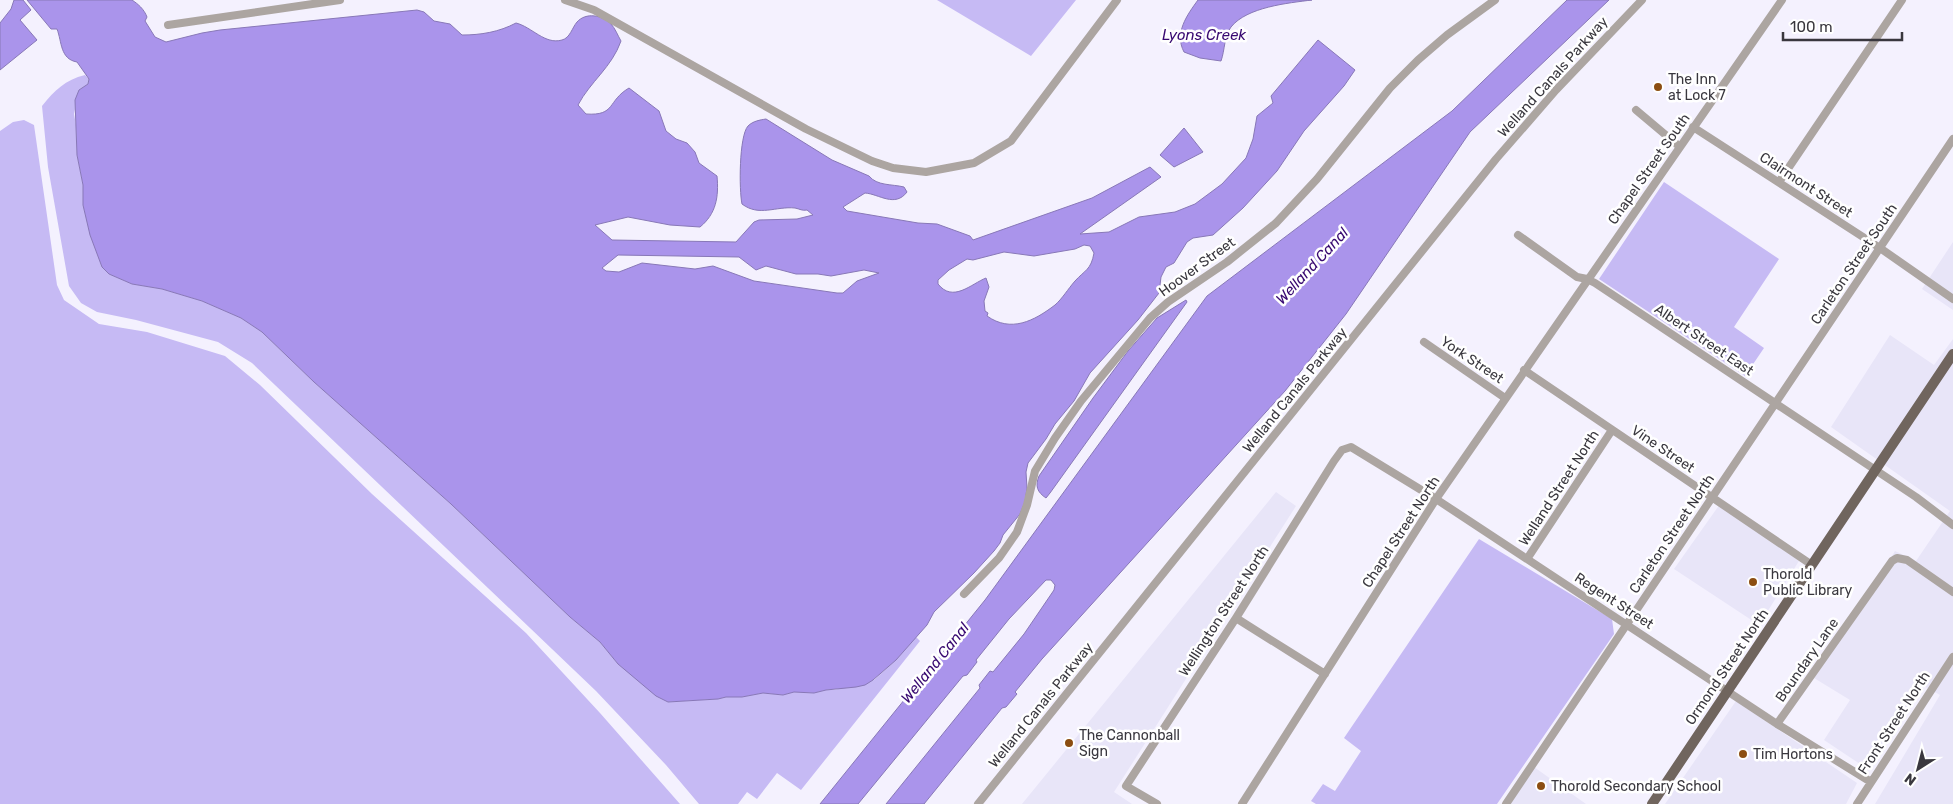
<svg xmlns="http://www.w3.org/2000/svg" width="1953" height="804" viewBox="0 0 1953 804" font-family="Rubik,sans-serif">
<style>
.built{fill:#e8e5f8}
.green{fill:#c6baf4}
.water{fill:#aa94eb;stroke:#8878b7;fill-rule:evenodd}
.lines{fill:none;stroke-linecap:round;stroke-linejoin:round}
.minor{stroke:#aca5a1;stroke-width:8}
.major{stroke:#70655e;stroke-width:10}
.poi-dot{fill:#8c4e12;stroke:#fff;stroke-width:2}
.labels{text-anchor:middle;dominant-baseline:central;stroke-width:5;stroke-linejoin:round;paint-order:stroke}
.street-label{font-size:14px;fill:#39373e;stroke:#fff}
.poi-label{font-size:14px;fill:#39373e;stroke:#fff;text-anchor:start}
.water-label{font-size:15px;font-style:italic;fill:#380971;stroke:#fff}
</style>
<rect width="100%" height="100%" fill="#f4f1fe"/>
<path class="built" d="M1953,242v68l-31,-21z
M1890,335l44,30 19,-26v465h-78l65,-109 -18,-10 -56,83 -42,-28 26,-40 -36,-22 40,-59 41,-68 21,10 34,-50 -119,-84z
M1276,492l20,14 -182,286 18,12h-110z
M1720,504l79,57 -40,64 -85,-56z
M1736,701l121,82 -11,21h-181z
M1534,767l52,37h-76z"/>
<path class="green" d="M937,0h139l-45,56z
M85,75l4,4 -1,5 -9,6 -5,24 2,11 1,30 6,30v20l19,62 7,7 23,10 30,5 40,12 39,17 21,14 52,50 137,122 119,113 30,25 18,22 50,38 50,-3 8,-2h16l21,-4 20,2 11,-3 20,1 12,-3h8l40,-10 22,-20 20,-23 4,4 -119,149 -24,-17 -20,26 -10,-7 -9,12h-39l-33,-39 -70,-74 -344,-328 -34,-21 -82,-22 -39,-8 -16,-9 -12,-17 -21,-119 -6,-61c13,-16 23,-26 43,-31z
M24,120l10,5 23,160 7,15 35,24 48,8 78,24 35,29 112,109 154,139 74,80 80,91h-680v-673l13,-9z
M1664,182l115,77 -45,68 30,21 -19,28 -146,-97z
M1479,539l133,80 2,15 -117,170h-181l-5,-3 12,-17 12,7 26,-40 -17,-13z"/>
<path class="water" d="M14,0h9l8,10 -11,10 17,20 -37,30v-47l11,-14z
M27,0h105c6,4 12,9 15,17l-2,4 10,16 11,5 36,-9 18,-3 197,-20 7,2 10,9 16,3 12,11c19,0 37,-3 54,-12 16,4 29,22 46,17 8,-2 10,-12 15,-18 9,-10 25,-7 34,2 4,4 7,12 10,17 -9,26 -31,41 -43,64l8,9c30,2 21,-13 43,-26l30,23 7,20 10,8 11,4 8,9 4,11 18,13c2,21 -1,38 -17,51l-30,-2 -42,-8 -33,8 17,15 124,2 18,-20 5,-2 38,-1 16,-4 -6,-5c-5,1 -7,-1 -12,-2 -19,-2 -36,9 -53,-4 -3,-14 -3,-68 6,-78 5,-5 12,-6 18,-7l66,41 37,16c8,10 23,8 35,11l3,5c-12,16 -28,2 -42,1l-22,14 4,4 71,12 19,1 33,12 3,4 119,-42 58,-31 11,10 -81,57 29,-2 30,-15 36,-5 20,-8 27,-20 24,-26 7,-19 4,-23 16,-13 -2,-7 47,-56 37,30 -11,16 -40,45 -27,40 -34,37 -30,27 -20,3 -6,4 -13,21 -8,4 -5,10 -2,16 -21,27 -48,53 -16,28 -19,23 -9,15 -18,24 -2,9 1,16 -2,14 -5,12 -17,21 -3,8 -6,8 -20,22 -40,39 -7,13 -31,35 -23,20 -8,5 -9,2 -30,3 -12,3 -20,-1 -11,3 -20,-2 -21,4h-16l-8,2 -50,3 -12,-6 -38,-32 -18,-22 -30,-25 -119,-113 -137,-122 -52,-50 -21,-14 -39,-17 -40,-12 -30,-5 -23,-10 -7,-7 -12,-32 -7,-30v-20l-6,-30 -2,-55 4,-10 9,-6 1,-5 -12,-17c-17,-3 -15,-20 -20,-33h-6zM1084,245l6,1 4,7c-3,17 -9,17 -19,28 -7,8 -13,18 -20,24 -21,16 -44,28 -68,11l1,-3 -3,-2 -1,-10 5,-14 -3,-9c-15,6 -33,25 -48,6v-4l11,-10 18,-11 6,1 31,-8 30,4 41,-7zM618,255l121,2 17,13 10,-4 30,8h22l13,2 33,-6 15,3 -22,8 -14,12h-6l-83,-12 -41,-15 -18,3 -53,-6 -23,9 -13,-1 -4,-3z
M1198,0h114c-24,3 -65,7 -81,27 -7,9 -6,23 -10,34l-21,-3 -16,-6c-10,-19 3,-37 14,-52z
M1567,0h42l-139,132 -124,182 -61,77 -243,268 -27,33 2,2 -11,13 -4,1 -78,96h-38l94,-116 -1,-3 11,-14 3,1 31,-38 30,-44 1,-5 -4,-5h-5l-37,39 -33,41 1,2 -10,13 -4,1 -105,128h-38l165,-204 222,-304 245,-185z
M1184,128l19,24 -29,15 -14,-12z
M1186,300l1,2 -137,191 -4,5c-9,-6 -11,-12 -7,-22l54,-78 35,-47 29,-33z"/>
<g class="lines">
<path class="minor" d="M565,0l29,10 212,119 66,32 21,7 33,4 48,-9 37,-22 106,-141
M168,25l172,-25
M1636,110l44,37
M1693,127l187,121 73,51
M1779,182l123,-182
M1518,235l59,42 10,2 8,4 321,214 37,28
M1424,342l81,56
M1524,370l288,195
M1527,559l85,-129
M964,594l35,-36 18,-26 10,-27 8,-34 20,-33 26,-37 69,-83 18,-16 59,-40 49,-39 41,-44 73,-91 28,-28 29,-25 48,-35
M1236,618l89,56
M1777,724l115,-163 5,-3 10,2 46,32
M978,804l518,-645 60,-69 86,-90
M1157,804l-31,-18 110,-168 98,-157 8,-11 9,-3 85,52 341,225 94,58
M1242,804l194,-305 346,-499
M1506,804l447,-665
M1857,804l96,-147"/>
<path class="major" d="M1652,804l301,-450"/>
</g>
<g class="poi-dot">
<circle cx="1658" cy="87" r="5"/>
<circle cx="1753" cy="582" r="5"/>
<circle cx="1069" cy="743" r="5"/>
<circle cx="1743" cy="754" r="5"/>
<circle cx="1541" cy="786" r="5"/>
</g>
<g class="labels">
<g class="street-label">
<text transform="translate(1553 77) rotate(-48)">Welland Canals Parkway</text>
<text transform="translate(1649 169) rotate(-55)">Chapel Street South</text>
<text transform="translate(1806 185) rotate(33)">Clairmont Street</text>
<text transform="translate(1854 264) rotate(-56)">Carleton Street South</text>
<text transform="translate(1197 267) rotate(-36)">Hoover Street</text>
<text transform="translate(1704 340) rotate(34)">Albert Street East</text>
<text transform="translate(1472 360) rotate(34)">York Street</text>
<text transform="translate(1295 390) rotate(-51)">Welland Canals Parkway</text>
<text transform="translate(1663 449) rotate(34)">Vine Street</text>
<text transform="translate(1559 488) rotate(-57)">Welland Street North</text>
<text transform="translate(1401 532) rotate(-57)">Chapel Street North</text>
<text transform="translate(1672 534) rotate(-56)">Carleton Street North</text>
<text transform="translate(1614 601) rotate(33)">Regent Street</text>
<text transform="translate(1224 611) rotate(-57)">Wellington Street North</text>
<text transform="translate(1807 660) rotate(-55)">Boundary Lane</text>
<text transform="translate(1727 667) rotate(-56)">Ormond Street North</text>
<text transform="translate(1041 705) rotate(-51)">Welland Canals Parkway</text>
<text transform="translate(1894 723) rotate(-57)">Front Street North</text>
</g>
<g class="poi-label">
<text x="1668" y="79">The Inn<tspan x="1668" dy="16">at Lock 7</tspan></text>
<text x="1763" y="574">Thorold<tspan x="1763" dy="16">Public Library</tspan></text>
<text x="1079" y="735">The Cannonball<tspan x="1079" dy="16">Sign</tspan></text>
<text x="1753" y="754">Tim Hortons</text>
<text x="1551" y="786">Thorold Secondary School</text>
</g>
<g class="water-label">
<text x="1204" y="35">Lyons Creek</text>
<text transform="translate(1312 266) rotate(-47)">Welland Canal</text>
<text transform="translate(935 663) rotate(-51)">Welland Canal</text>
</g>
</g>
<g transform="translate(1918 769) rotate(216)" stroke="#ffffff" stroke-width="4" paint-order="stroke">
<path d="M0-4L9 19L0 12L-9 19Z" fill="#39373e"/>
<text y="-8" font-size="14" font-weight="bold" text-anchor="middle" fill="#39373e">N</text>
</g>
<path d="M1783 32v8h119v-8" fill="none" stroke="#39373e" stroke-width="2.5"/>
<text x="1790" y="32" font-size="15" fill="#39373e" stroke="#ffffff" stroke-width="4" paint-order="stroke">100 m</text>
</svg>
